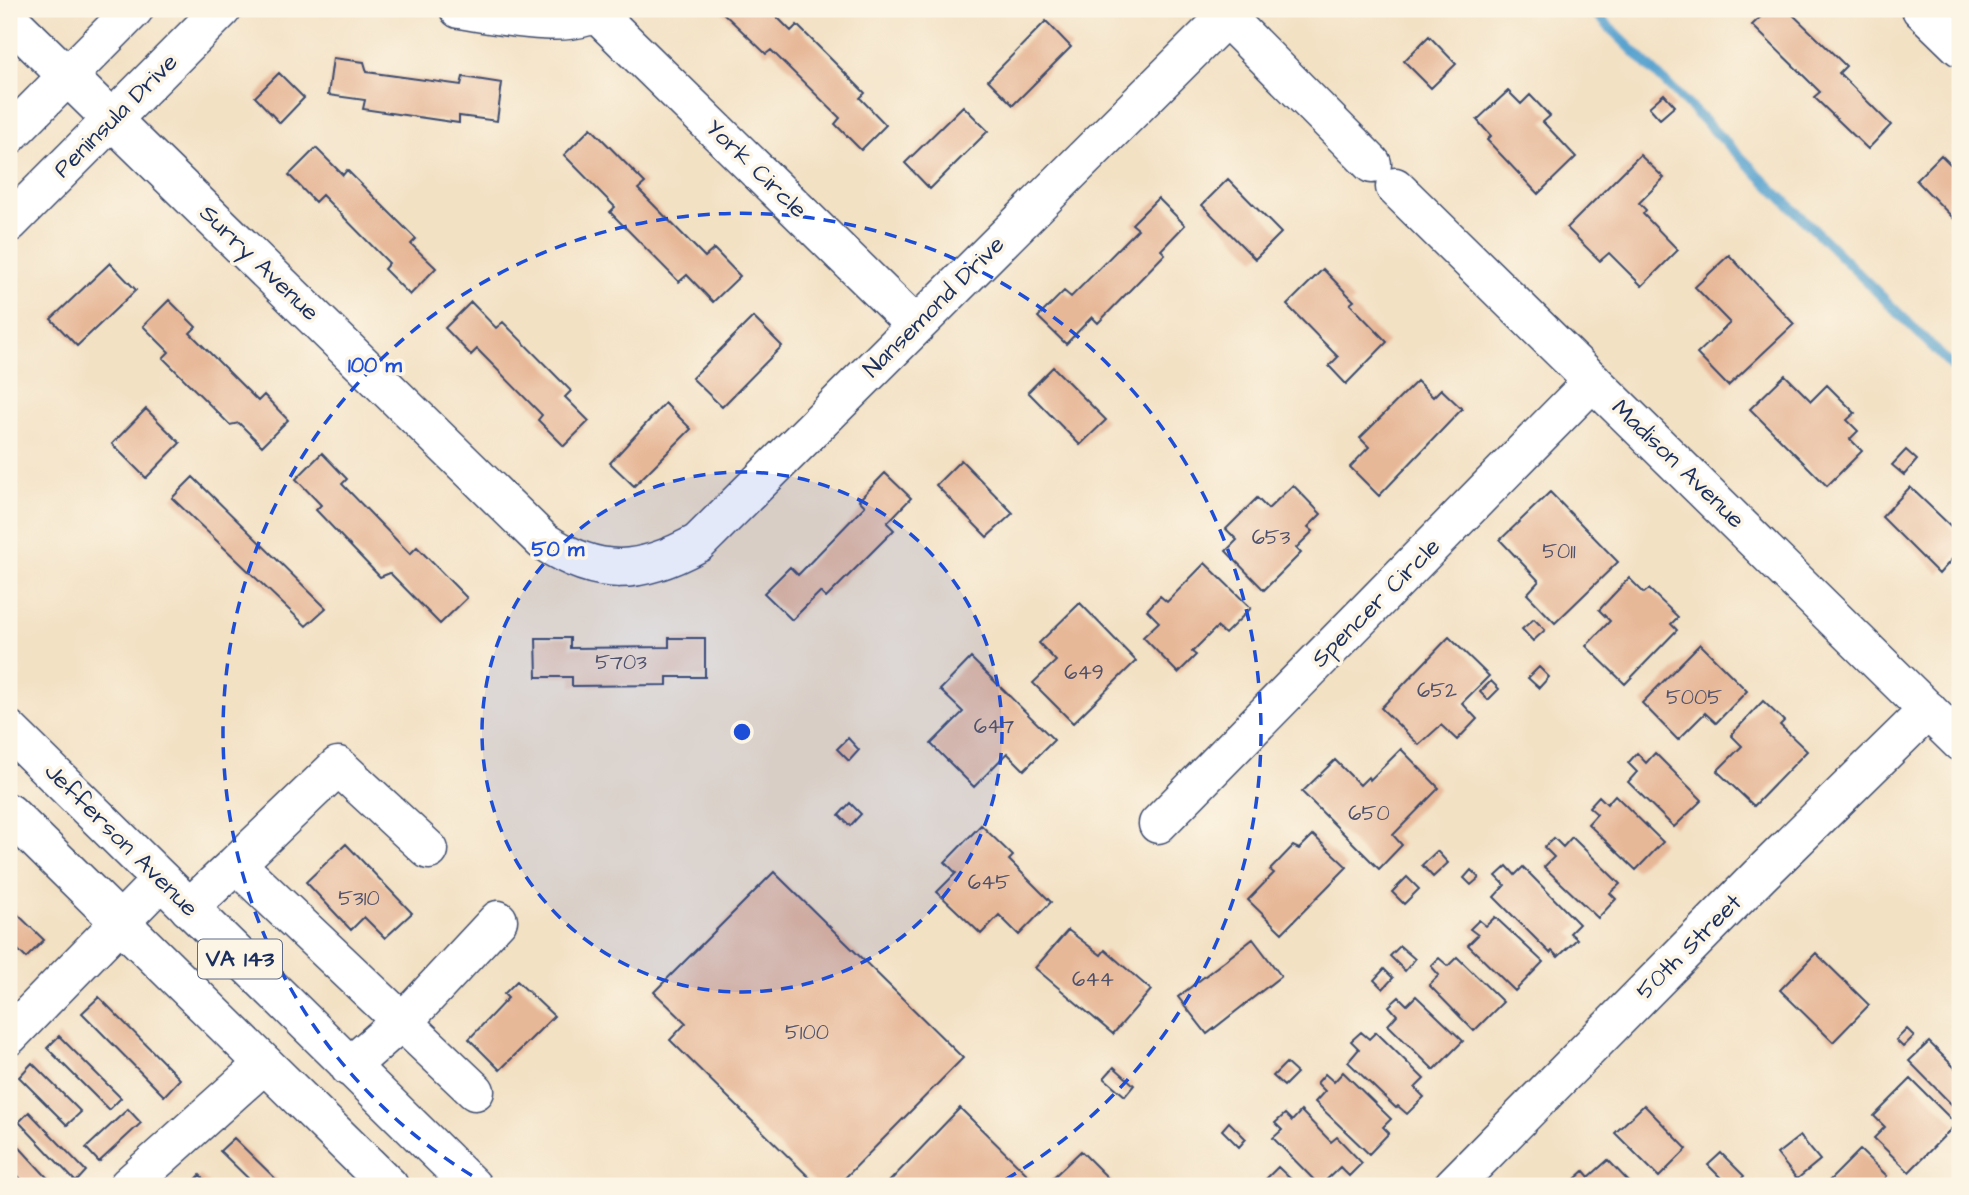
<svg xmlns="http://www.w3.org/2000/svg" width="1969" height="1195" viewBox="0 0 1969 1195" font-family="'Architects Daughter',sans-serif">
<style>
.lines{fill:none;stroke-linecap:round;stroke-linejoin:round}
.stream{stroke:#57a2cf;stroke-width:10}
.building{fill:#e7b898}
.minor-casing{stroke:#3b4a6d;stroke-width:41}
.major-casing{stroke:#3b4a6d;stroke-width:41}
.minor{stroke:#fff;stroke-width:38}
.major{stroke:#fff;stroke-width:38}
.ring{fill:none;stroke:#1d4ed8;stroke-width:3.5;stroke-dasharray:12 9}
.labels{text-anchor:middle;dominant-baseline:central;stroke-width:7;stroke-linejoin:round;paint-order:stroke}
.number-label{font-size:21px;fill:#4e516c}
.shield{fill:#fcf5e5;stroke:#5e6a86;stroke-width:2}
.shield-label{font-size:23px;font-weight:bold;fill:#1b2f5e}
.street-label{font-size:24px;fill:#1b2f5e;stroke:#fcf5e5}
.centre{fill:#1d4ed8;stroke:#fcf5e5;stroke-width:3.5}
.ring-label{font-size:21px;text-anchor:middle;font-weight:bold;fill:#1d4ed8;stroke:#fcf5e5;stroke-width:7;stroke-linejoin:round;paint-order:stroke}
</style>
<rect width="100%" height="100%" fill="#fcf5e5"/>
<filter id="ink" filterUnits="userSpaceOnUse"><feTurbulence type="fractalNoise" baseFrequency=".0143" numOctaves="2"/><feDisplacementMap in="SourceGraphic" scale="14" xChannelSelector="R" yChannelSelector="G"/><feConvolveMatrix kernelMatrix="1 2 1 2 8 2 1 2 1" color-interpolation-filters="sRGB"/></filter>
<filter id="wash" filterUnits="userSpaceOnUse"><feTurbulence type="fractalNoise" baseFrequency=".00686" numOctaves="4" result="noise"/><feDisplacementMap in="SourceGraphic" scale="28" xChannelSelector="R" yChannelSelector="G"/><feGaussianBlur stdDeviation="1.57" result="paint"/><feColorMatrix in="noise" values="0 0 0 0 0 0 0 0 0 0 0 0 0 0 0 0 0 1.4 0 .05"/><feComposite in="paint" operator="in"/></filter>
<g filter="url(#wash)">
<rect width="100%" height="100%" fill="#f3e1c4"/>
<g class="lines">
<path class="stream" d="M1591,9l369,365"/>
</g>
<g id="blocks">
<path class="building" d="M719,9h50l22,22 6,-6 68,68 -5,5 26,27 -25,25 -26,-26 5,-6 -69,-68 -5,4z
M1769,9h18l59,57 -7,7 52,52 -23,24 -54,-52 6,-5 -68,-67z
M1046,21l25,26 -58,58 -25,-25z
M1429,36l27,28 -25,24 -27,-27z
M333,58l31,4 3,10 94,13 2,-8 39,6 -5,38 -38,-5v7l-96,-14 2,-9 -37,-5z
M279,73l25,25 -24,25 -25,-26z
M1508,91l13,13 9,-9 20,21 -7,6 33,35 -38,37 -51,-54 4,-4 -14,-16z
M1664,94l11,12 -15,13 -11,-12z
M963,106l25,25 -58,58 -25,-26z
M591,128l54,55 -7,6 67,68 9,-8 26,27 -27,26 -26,-27 -8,7 -69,-70 5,-5 -51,-52z
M316,148l27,27 4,-5 69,69 -5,5 25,24 -26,27 -26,-26 5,-6 -67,-68 -7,7 -26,-27z
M1640,155l24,23 -25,25 7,7 -3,4 35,36 -36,36 -33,-33 -9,8 -33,-33z
M1941,155l19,19v51l-44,-45z
M1228,179l53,54 -26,26 -53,-54z
M1158,198l27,27 -24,25 4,4 -67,69 -6,-6 -26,27 -28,-27 26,-26 7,6 67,-68 -6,-5z
M1729,255l65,69 -66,62 -31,-32 33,-31 -35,-36z
M110,263l26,27 -59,56 -26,-27z
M1323,269l31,32 -4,3 37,38 -41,42 -17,-18 9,-9 -51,-52z
M169,300l27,27 -6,6 68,68 6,-6 24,25 -26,26 -23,-23 -9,2 -67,-67 6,-6 -26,-26z
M471,302l25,26 7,-6 68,69 -6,6 24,24 -25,25 -26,-26 4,-5 -65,-66 -6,6 -26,-27z
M753,317l29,29 -60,61 -30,-29z
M1053,367l53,53 -26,25 -52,-53z
M1785,375l26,26 16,-16 28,28 -8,7 11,11 -8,8 12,12 -35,35 -77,-77z
M1417,381l16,16 8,-8 21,20 -83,87 -29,-29 19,-20 -9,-9z
M665,403l26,26 -57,57 -24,-23z
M146,409l34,34 -34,35 -34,-34z
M1906,450l11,10 -13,15 -12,-10z
M322,453l25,26 -5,5 68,70 7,-7 50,51 -27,26 -50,-51 -10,4 -64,-67 5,-5 -25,-26z
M961,460l52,53 -26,24 -51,-52z
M885,473l26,25 -24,25 7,7 -68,68 -6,-6 -28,28 -28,-27 26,-26 8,8 67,-69 -6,-6z
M193,477l133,131 -20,18 -134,-128z
M1293,485l28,29 -13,13 5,4 -17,17 5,5 -37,37 -38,-39 11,-11 -11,-11 31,-31 11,11z
M1910,487l50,48v15l-21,24 -57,-57z
M1550,492l68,70 -63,61 -28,-29 12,-13 -39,-41z
M1205,563l46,45 -26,26 -8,-7 -25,25 4,3 -18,18 -35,-36 16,-15 -12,-12 13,-14 7,6z
M1629,578l15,15 5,-4 29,28 -7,7 6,6 -52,54 -39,-38 24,-25 -11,-11z
M1080,603l56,58 -63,62 -40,-40 23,-22 -17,-18z
M1534,619l11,11 -12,11 -11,-12z
M1449,637l40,39 -27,27 15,16 -20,21 -16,-15 -22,20 -38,-37z
M536,638h34v10l99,-1v-9h36v39h-38v8l-95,1v-9h-35z
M1700,644l47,47 -31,32 -11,-10 -27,27 -36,-37z
M971,658l83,82 -30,30 -17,-17 -33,34 -43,-43 32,-32 -23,-22z
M1539,667l10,10 -10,11 -11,-10z
M1491,681l8,8 -11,11 -8,-8z
M1763,701l21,20 -4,4 27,26 -53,55 -37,-35 25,-25 -11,-11z
M848,738l11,12 -10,11 -12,-12z
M1401,749l38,39 -46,47 9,10 -23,24 -77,-77 33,-32 25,25 8,-8 2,3z
M1637,753l9,10 9,-10 47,47 -28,27 -46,-45 9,-10 -9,-9z
M1615,795l48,47 -27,28 -48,-46 9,-10 -8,-7 10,-11 8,8z
M850,803l11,11 -11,12 -11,-11z
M981,825l32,31 -4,4 42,42 -32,33 -20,-20 -18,19 -44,-42 19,-19 -11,-11z
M1313,835l34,32 -65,66 -34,-33 26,-27 -4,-3 23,-24 6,3z
M1572,837l48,47 -10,9 6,6 -18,19 -54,-51 10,-10 -10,-10 10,-9 9,9z
M346,844l66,69 -27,25 -21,-21 -13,13 -45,-48z
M1437,851l11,12 -15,14 -11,-12z
M1507,866l8,9 8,-8 56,57 -9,9 7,6 -19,18 -6,-6 -2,2 -56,-56 11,-12 -9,-9z
M1471,870l8,8 -8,7 -7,-7z
M774,872l189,186 -126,128h-19l-148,-146 16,-17 -32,-31z
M1407,877l12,12 -15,15 -12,-12z
M9,906l35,34 -18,18 -17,-17z
M1495,917l48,45 -28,29 -47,-46 10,-10 -8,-6 9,-9 7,6z
M1068,930l33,25 4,-5 46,40 -38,44 -78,-66z
M1253,939l28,37 -74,58 -29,-37z
M1400,946l15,13 -10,12 -15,-15z
M1816,953l53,52 -36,37 -53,-52z
M1457,957l46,45 -29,29 -45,-46 10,-10 -8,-9 8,-8 9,8z
M1384,969l9,9 -10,11 -9,-9z
M517,981l37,35 -54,54 -31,-31 39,-41 -4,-4z
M1416,996l47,45 -29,29 -46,-45 9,-10 -8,-9 10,-9 8,8z
M99,997l81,82 -16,17 -82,-83z
M1907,1029l7,7 -11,11 -7,-7z
M1361,1032l8,7 7,-7 48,47 -9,9 9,9 -17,17 -9,-8 -2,2 -48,-46 11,-13 -8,-8z
M59,1036l62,62 -12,12 -62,-62z
M1929,1042l31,31v40l-51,-52z
M32,1063l49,49 -14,13 -48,-48z
M1286,1063l11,10 -13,13 -11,-10z
M1114,1067l20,18 -9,11 -21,-18z
M1343,1072l48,47 -8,8 6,6 -20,21 -54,-52 10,-11 -8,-8 8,-9 9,8z
M1911,1079l45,45 -47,48 -35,-34 11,-11 -11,-11z
M1644,1105l43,44 -28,28 -44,-44z
M960,1108l79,78h-154z
M128,1109l13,14 -42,39 -13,-14z
M1301,1111l30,31 6,-5 25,26 -13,13 -9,-9 -20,19 -47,-48 9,-8 -7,-7 10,-9 7,7z
M29,1112l57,59 -10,11 -57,-60z
M1229,1122l17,17 -7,8 -17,-17z
M9,1136l46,50h-28l-18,-20z
M1800,1136l20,24 -23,19 -20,-25z
M234,1138l49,48h-27l-36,-35z
M1860,1150l27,26 -7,10h-56z
M1081,1151l35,35h-72z
M1721,1153l23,23 -10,10h-5l-21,-21z
M1608,1160l25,26h-66l17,-15 5,6z
M1278,1167l20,19h-39z
M200,1175l11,11h-21z"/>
</g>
</g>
<g filter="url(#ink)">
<use href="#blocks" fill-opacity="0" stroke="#3b4a6d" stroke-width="2"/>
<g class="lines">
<defs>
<path id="minor" d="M459,9c29,4 120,24 140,0
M1218,9l154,155
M1921,9l39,38
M596,13l320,313
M9,19l534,522c56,37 97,34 155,2l536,-534
M9,135l125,-126
M1395,187l565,555
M9,223l213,-214
M1158,824l435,-443
M236,864l102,-98 91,84
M189,908l47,-44 239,227
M9,1036l152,-156
M349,1067l65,-57 84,-90
M128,1186l136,-122
M1453,1186l306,-310 169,-166"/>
<path id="major" d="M9,730l463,456
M9,813l380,373"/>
</defs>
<use href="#minor" class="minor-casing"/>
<use href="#major" class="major-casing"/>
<use href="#minor" class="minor"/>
<use href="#major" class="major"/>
</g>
</g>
<circle cx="742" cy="732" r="260" fill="#1d4ed8" fill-opacity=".12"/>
<g class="ring">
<circle cx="742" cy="732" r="260"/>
<path d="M490 1186A519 519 0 1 1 994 1186"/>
</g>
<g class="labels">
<g class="number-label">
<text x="1271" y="537">653</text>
<text x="1559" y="551">5011</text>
<text x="621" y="662">5703</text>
<text x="1084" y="672">649</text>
<text x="1437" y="690">652</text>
<text x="1694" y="697">5005</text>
<text x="994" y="726">647</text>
<text x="1369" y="813">650</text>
<text x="989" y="882">645</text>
<text x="359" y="898">5310</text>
<text x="1093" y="979">644</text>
<text x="807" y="1032">5100</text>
</g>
<rect class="shield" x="198" y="939.5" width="84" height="39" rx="5"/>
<g class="shield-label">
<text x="240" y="959">VA 143</text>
</g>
<g class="street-label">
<text transform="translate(116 116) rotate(-45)">Peninsula Drive</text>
<text transform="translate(756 169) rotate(44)">York Circle</text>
<text transform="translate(259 263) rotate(44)">Surry Avenue</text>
<text transform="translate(934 307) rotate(-45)">Nansemond Drive</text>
<text transform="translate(1678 464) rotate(44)">Madison Avenue</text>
<text transform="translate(1376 603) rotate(-45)">Spencer Circle</text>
<text transform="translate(121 840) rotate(45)">Jefferson Avenue</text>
<text transform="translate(1689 947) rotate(-45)">50th Street</text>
</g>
</g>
<circle cx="742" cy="732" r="10" class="centre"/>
<g class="ring-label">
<text x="375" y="372">100 m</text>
<text x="558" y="556">50 m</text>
</g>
<rect width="1969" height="1195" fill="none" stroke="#fcf5e5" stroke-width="35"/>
</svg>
